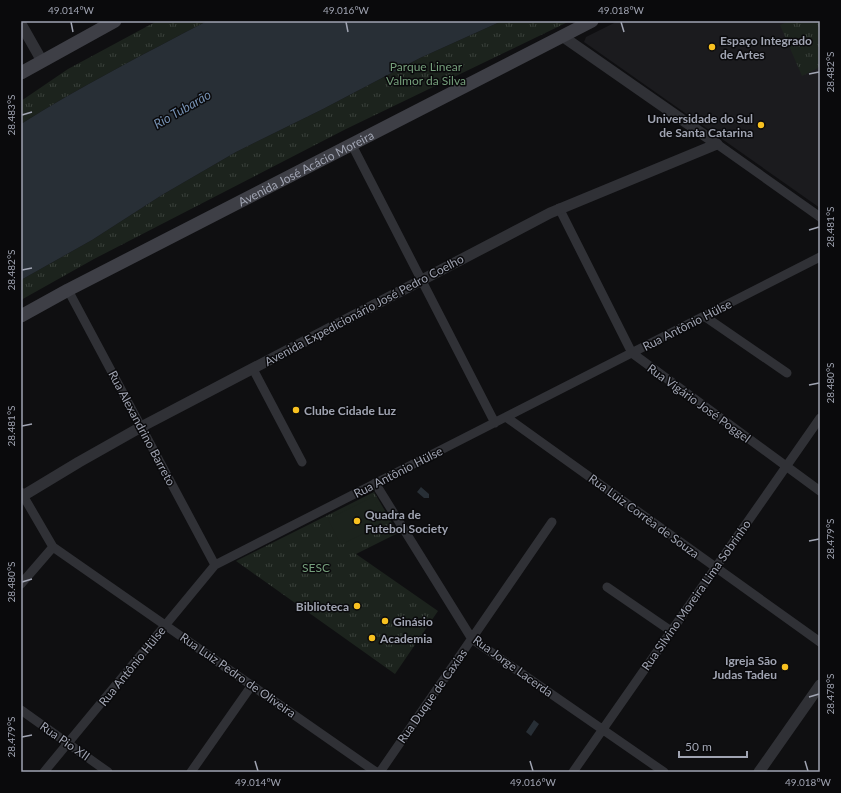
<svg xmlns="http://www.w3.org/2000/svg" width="841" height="793" viewBox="0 0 841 793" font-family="Lato,sans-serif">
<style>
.built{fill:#1b1b1e}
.park{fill:url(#park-tufts)}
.pitch{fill:#1c231d}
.water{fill:#282f36}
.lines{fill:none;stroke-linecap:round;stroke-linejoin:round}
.minor{stroke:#303136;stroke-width:9}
.tertiary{stroke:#303136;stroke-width:11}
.secondary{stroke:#3e3f46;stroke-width:13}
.ticks{fill:none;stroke:#a0a4b2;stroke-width:1.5}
.poi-dot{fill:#f8c120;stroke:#0a0a0c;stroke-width:1.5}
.labels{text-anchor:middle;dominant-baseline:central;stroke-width:3;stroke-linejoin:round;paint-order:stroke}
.poi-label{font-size:12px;font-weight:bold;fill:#a0a4b2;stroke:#0a0a0c;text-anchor:start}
.park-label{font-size:12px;fill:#759e7b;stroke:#0a0a0c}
.street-label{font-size:12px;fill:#a0a4b2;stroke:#0a0a0c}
.water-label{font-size:13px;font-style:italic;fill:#748fb0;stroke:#0a0a0c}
.neatline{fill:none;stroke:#a0a4b2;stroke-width:1.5}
.ticks-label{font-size:10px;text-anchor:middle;fill:#a0a4b2}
</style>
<defs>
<pattern id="park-tufts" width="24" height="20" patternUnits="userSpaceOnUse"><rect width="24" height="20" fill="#1c231d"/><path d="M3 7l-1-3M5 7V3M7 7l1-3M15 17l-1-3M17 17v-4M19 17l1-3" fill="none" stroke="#3a403b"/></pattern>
</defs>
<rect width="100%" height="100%" fill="#0f0f11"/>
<path class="built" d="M618,21h202v187l-236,-166 2,-5z"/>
<path class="park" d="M157,21h50c-63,33 -126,65 -186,103v-23l47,-32z
M502,21h68l-224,108 -252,130 -73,41v-20l71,-40 70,-45 74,-43 87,-43 97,-51z
M789,21h31v46l-18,9 -22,-51z
M374,492l24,41 -42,21 82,57 -43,63 -159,-113z"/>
<path class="pitch" d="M373,497l13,25 -45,23 -13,-26z"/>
<path class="water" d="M207,21h295l-82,37 -97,51 -87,43 -74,43 -70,45 -71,40v-156c60,-38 123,-70 186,-103z
M421,487l8,7v4h-5l-7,-6z
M534,720l5,4 -8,12 -5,-4z"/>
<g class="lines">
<path class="minor" d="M717,144l103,73
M352,145l143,278
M559,208l73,145 188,138
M68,290l147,275
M704,316l83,57
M253,369l49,93
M506,417l314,225
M375,483l97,156 192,133
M21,492l32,55 323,225
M21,584l32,-37
M607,587l64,44
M21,710l87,62
M44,772l171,-207 605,-308
M191,772l61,-87
M380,772l172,-250
M573,772l247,-354"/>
<path class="tertiary" d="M21,24l21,37
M562,36l155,108
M21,497l58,-35 62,-35 409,-214 167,-69
M759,772l61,-87"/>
<g class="secondary">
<path d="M21,73l94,-52"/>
<path id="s1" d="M21,316l47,-26 524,-269"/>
</g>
</g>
<path class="ticks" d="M71,22l2,10M346,22l2,10M621,22l3,10M809,74l10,-2M22,115l10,-3M809,230l10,-3M22,270l10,-2M809,385l10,-2M22,426l10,-2M809,541l10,-2M22,582l10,-3M809,697l10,-3M22,737l10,-2M255,761l3,10M530,761l3,10M805,761l3,10"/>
<g class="poi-dot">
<circle cx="712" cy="47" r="4"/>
<circle cx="761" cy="125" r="4"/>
<circle cx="296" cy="410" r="4"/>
<circle cx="357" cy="521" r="4"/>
<circle cx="357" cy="606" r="4"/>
<circle cx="385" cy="621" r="4"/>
<circle cx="372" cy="638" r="4"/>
<circle cx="785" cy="667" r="4"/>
</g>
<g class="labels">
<g class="poi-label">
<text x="720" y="40">Espaço Integrado<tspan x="720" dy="14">de Artes</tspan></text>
<text x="753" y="118" text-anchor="end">Universidade do Sul<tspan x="753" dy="14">de Santa Catarina</tspan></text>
<text x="304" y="410">Clube Cidade Luz</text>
<text x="365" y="514">Quadra de<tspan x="365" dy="14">Futebol Society</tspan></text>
<text x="349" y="606" text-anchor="end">Biblioteca</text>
<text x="393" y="621">Ginásio</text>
<text x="380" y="638">Academia</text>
<text x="777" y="660" text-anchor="end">Igreja São<tspan x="777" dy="14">Judas Tadeu</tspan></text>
</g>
<g class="park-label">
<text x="426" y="66">Parque Linear<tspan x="426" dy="14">Valmor da Silva</tspan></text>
<text x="316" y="567">SESC</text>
</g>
<g class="street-label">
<text stroke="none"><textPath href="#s1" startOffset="321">Avenida José Acácio Moreira</textPath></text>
<text transform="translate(364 310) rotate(-28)">Avenida Expedicionário José Pedro Coelho</text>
<text transform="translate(687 325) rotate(-27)">Rua Antônio Hülse</text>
<text transform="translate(699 403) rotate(36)">Rua Vigário José Poggel</text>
<text transform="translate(142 428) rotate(62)">Rua Alexandrino Barreto</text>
<text transform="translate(398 472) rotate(-27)">Rua Antônio Hülse</text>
<text transform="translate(644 516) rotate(36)">Rua Luiz Corrêa de Souza</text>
<text transform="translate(696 595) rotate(-55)">Rua Silvino Moreira Lima Sobrinho</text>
<text transform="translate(132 666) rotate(-51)">Rua Antônio Hülse</text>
<text transform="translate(513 666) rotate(36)">Rua Jorge Lacerda</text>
<text transform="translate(238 675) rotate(35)">Rua Luiz Pedro de Oliveira</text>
<text transform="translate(432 696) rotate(-55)">Rua Duque de Caxias</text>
<text transform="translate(65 741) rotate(35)">Rua Pio XII</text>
</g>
<g class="water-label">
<text transform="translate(182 109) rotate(-30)">Rio Tubarão</text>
</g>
</g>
<rect width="841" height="793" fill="none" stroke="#0a0a0c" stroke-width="44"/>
<path d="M679 751v6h68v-6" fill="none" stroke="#a0a4b2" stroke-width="2"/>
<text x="685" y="751" font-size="12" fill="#a0a4b2" stroke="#0a0a0c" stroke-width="3" paint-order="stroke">50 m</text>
<rect x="22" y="22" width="797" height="749" class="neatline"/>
<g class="ticks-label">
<text x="71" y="14">49.014°W</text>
<text x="346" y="14">49.016°W</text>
<text x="621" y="14">49.018°W</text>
<text transform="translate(830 72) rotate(-90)" y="4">28.482°S</text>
<text transform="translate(11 115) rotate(-90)" y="4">28.483°S</text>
<text transform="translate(830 227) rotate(-90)" y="4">28.481°S</text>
<text transform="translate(11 270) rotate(-90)" y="4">28.482°S</text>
<text transform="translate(830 383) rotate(-90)" y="4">28.480°S</text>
<text transform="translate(11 426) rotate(-90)" y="4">28.481°S</text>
<text transform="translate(830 539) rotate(-90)" y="4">28.479°S</text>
<text transform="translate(11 582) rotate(-90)" y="4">28.480°S</text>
<text transform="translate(830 694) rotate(-90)" y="4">28.478°S</text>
<text transform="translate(11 737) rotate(-90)" y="4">28.479°S</text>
<text x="258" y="786">49.014°W</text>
<text x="533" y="786">49.016°W</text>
<text x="808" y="786">49.018°W</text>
</g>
</svg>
